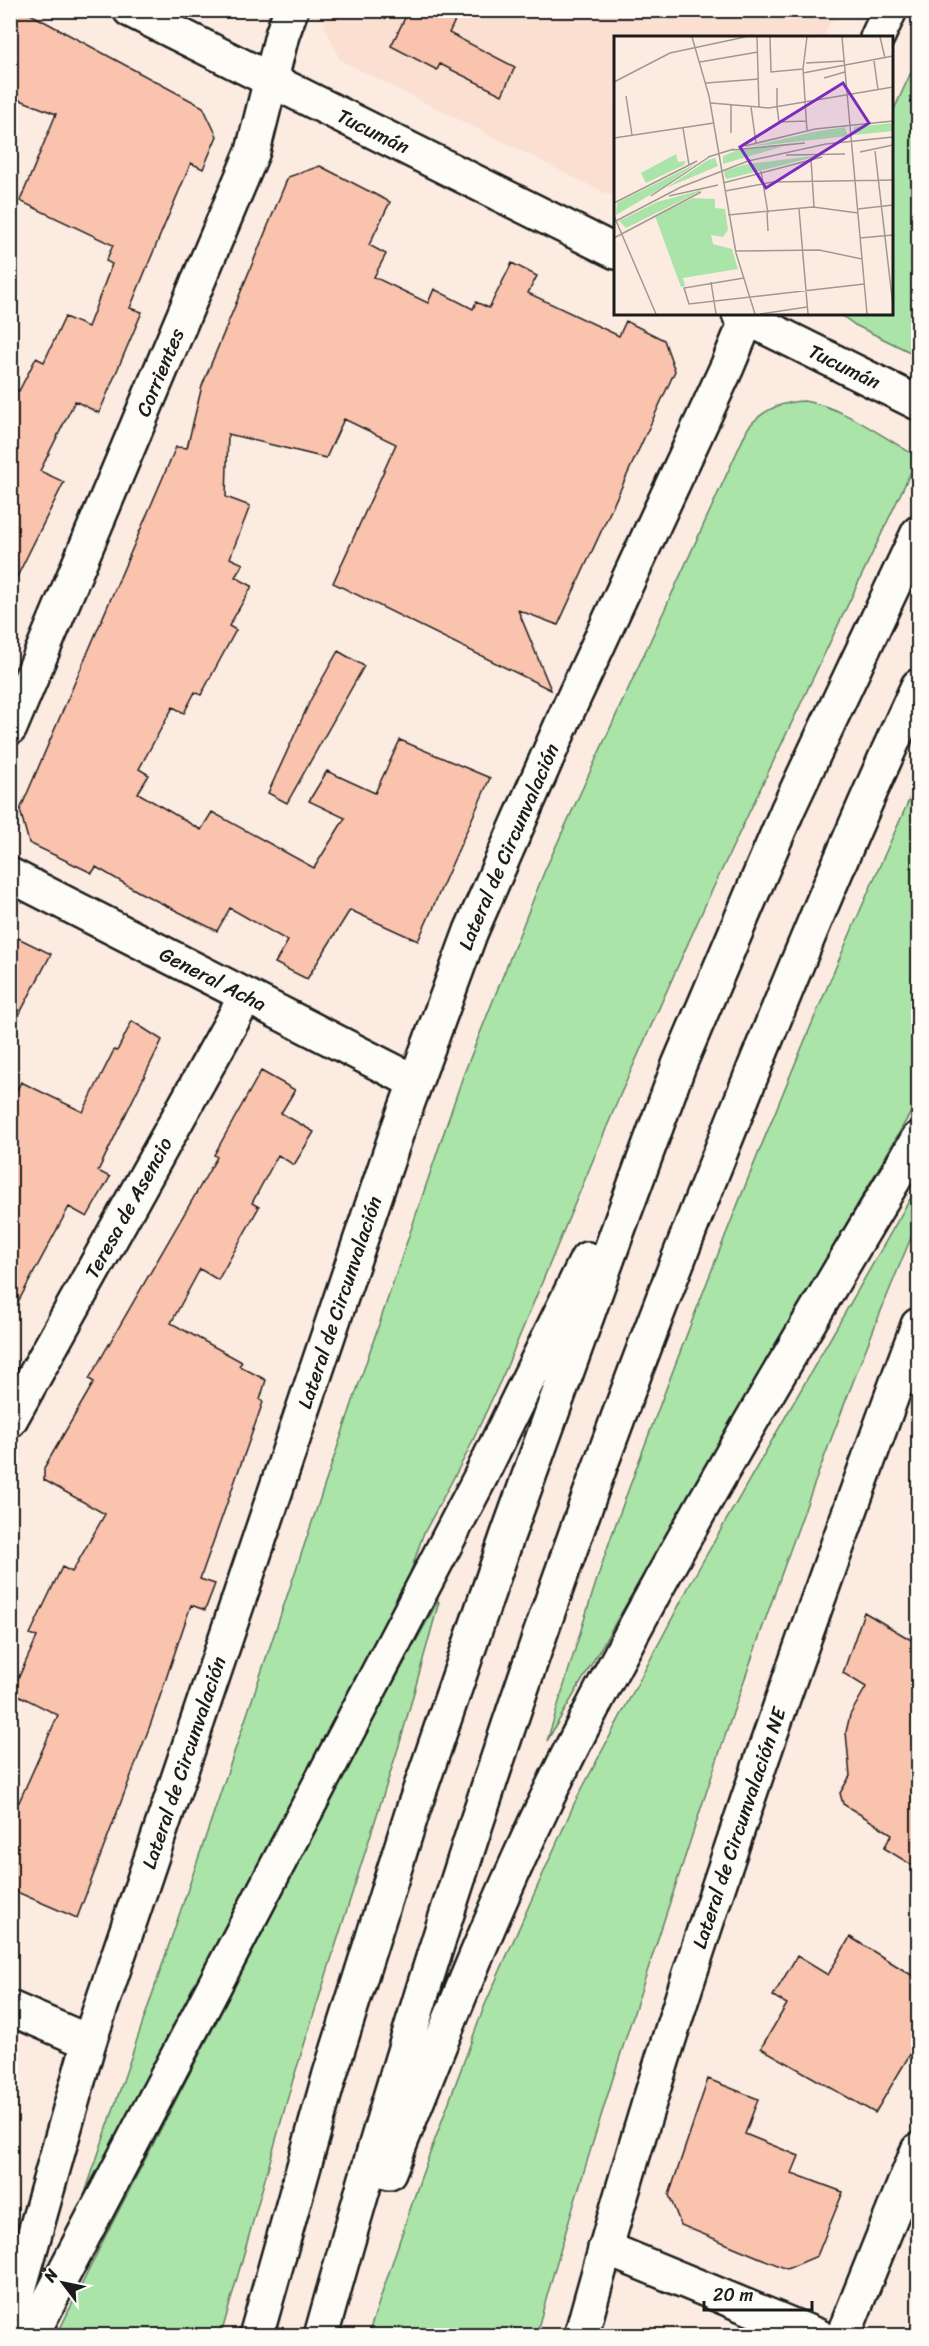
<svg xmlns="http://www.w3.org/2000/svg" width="929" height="2346" viewBox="0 0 929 2346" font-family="Sriracha,sans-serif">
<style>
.built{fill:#fbdfd1}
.green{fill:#aae4a9;stroke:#638062;stroke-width:1.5}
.building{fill:#fac3ad;stroke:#1c1c1c;stroke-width:1.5}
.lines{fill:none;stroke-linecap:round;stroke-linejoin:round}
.minor-casing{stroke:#1c1c1c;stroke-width:38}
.tertiary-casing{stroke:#1c1c1c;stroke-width:38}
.motorway-casing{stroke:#1c1c1c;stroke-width:38}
.minor{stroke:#fdfcf7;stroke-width:33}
.tertiary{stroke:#fdfcf7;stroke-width:33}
.motorway{stroke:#fdfcf7;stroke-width:33}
.labels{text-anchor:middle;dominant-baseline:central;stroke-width:4.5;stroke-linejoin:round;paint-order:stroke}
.street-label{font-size:20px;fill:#1c1c1c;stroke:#fdfcf7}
.inset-road{fill:none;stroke:#a29892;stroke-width:1.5}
.view{fill:#7b2cbf;fill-opacity:0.15;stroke:#7b2cbf;stroke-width:3}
.inset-edge{fill:none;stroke:#1c1c1c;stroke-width:3}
</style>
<rect width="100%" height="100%" fill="#fcebe1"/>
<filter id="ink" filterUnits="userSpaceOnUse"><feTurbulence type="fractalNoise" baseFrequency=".0167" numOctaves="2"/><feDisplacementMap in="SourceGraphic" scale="12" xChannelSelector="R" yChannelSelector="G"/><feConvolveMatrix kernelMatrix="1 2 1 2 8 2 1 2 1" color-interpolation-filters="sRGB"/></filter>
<g filter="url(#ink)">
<path class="built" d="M329,10l508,1 -14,26 -207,1 -1,160 -275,-138 -16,-36z"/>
<path class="green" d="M918,57v299l-63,-31 -15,-11h52v-200z
M804,401c40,6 79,36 114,56l-211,444 -86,192 -116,278 -38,82 -44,82 -20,59 -323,614 383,-1132 82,-206 203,-442c14,-18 32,-26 56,-27z
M918,780v320l-371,641c22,-70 42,-142 67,-212 92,-253 193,-503 304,-749z
M918,1185v36c-89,211 -165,427 -236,645 -52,156 -102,311 -146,469h-168l52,-155 64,-173 90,-203 121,-229z
M438,1601l1,1 -38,137 -109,344 -71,252h-164l45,-92 256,-495z"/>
<path class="building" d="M10,10h13l180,97 14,29 -14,33 -12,-6 -29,68 -32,77 12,4 -43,101 -24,-12 -35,70 24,11 -54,109v-205l9,5 17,-33 8,4 21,-45 23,10 24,-63 -6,-3 7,-16 -93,-44 36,-87 -46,-18z
M409,10h51l-11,23 66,34 -13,28 -62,-31 -3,6 -46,-24z
M320,166l70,36 -21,43 17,9 -12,23 54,26 6,-14 39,20 3,-7 13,6 23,-45 25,13 -9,17 91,43 7,-15 38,19 11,31 -117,254 -40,-15 33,80 -218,-107 63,-139 -52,-25 -18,39 -98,-24 -2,63 24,9 -20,52 13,6 -8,13 17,9 -23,40 7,4 -35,65 -6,-3 -11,21 -11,-6 -34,62 10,6 -11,18 63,37 11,-18 102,56 31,-50 -36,-17 18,-30 48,22 25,-53 90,38 -72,163 -68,-31 -43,69 -32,-16 13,-22 -58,-33 -13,23 -78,-39 -43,-25 -4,6 -63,-30 -9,-33 156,-363 11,1 15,-62 86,-209z
M338,651l26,15 -77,137 -19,-10 43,-94z
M10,934l41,20 -41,78z
M132,1021l30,19 -64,131 12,6 -23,40 -18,-10 -59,110v-213l11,-22 62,30 31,-62 3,1z
M261,1071l34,19 -14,23 33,19 -20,33 -16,-10 -26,48 7,4 -41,73 -18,-11 -29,54 71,39 -3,4 27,14 -6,20 3,2 -63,177 15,5 -10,26 -14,-5 -40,118 -74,195 -67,-29v-91l9,4 39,-87 -46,-23 25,-55 -7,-3 32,-67 10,5 33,-58 -61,-34v-12l50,-86 -5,-3 128,-222 -3,-2z
M864,1612l54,32v225l-34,-21 8,-14 -49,-30 -3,-11 10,-17 -4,-44 4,-17 16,-28 -23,-14z
M850,1937l68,42v62l-43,72 -114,-65 26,-44 -14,-8 24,-40 31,19z
M708,2079l50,20 -13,35 54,22 -7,17 51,19 -26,64 -30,13 -106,-44 -12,-30z"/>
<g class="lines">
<defs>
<g id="minor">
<path id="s1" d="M10,728l243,-577 29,-116 9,-25"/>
<path id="s2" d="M10,875l405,207"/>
<path id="s3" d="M10,1420l236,-424"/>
<path d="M10,2008l79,34"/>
<path d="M605,2248l213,88"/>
<path d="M843,2336l75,-186"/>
</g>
<g id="tertiary">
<path id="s4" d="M130,10l486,242"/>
<path d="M877,38l13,-28"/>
<path id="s5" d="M739,314l179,89"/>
<path id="s6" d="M10,2321l79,-279 308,-910 74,-201 97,-221 159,-343 22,-53"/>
<path id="s7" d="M581,2336c94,-343 214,-678 337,-1011"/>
</g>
<path id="motorway" d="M389,2172c60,-152 120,-304 196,-450 102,-198 219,-391 333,-583
M31,2336l448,-856 108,-221
M256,2336l74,-262 83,-264 94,-273 111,-307 61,-165 109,-256 130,-276
M321,2336c115,-414 253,-822 414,-1220 58,-145 118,-289 183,-430"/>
</defs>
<use href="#minor" class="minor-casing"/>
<use href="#tertiary" class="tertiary-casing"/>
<use href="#motorway" class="motorway-casing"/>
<use href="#minor" class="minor"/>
<use href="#tertiary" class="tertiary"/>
<use href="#motorway" class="motorway"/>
</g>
</g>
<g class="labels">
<g class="street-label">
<text stroke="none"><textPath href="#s4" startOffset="272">Tucumán</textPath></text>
<text stroke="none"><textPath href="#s5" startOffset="118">Tucumán</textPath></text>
<text stroke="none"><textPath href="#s1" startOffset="386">Corrientes</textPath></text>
<text stroke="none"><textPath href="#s6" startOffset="1557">Lateral de Circunvalación</textPath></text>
<text stroke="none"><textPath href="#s2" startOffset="228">General Acha</textPath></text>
<text stroke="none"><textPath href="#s3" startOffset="243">Teresa de Asencio</textPath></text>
<text stroke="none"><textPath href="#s6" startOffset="1071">Lateral de Circunvalación</textPath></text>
<text stroke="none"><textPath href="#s6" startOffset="585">Lateral de Circunvalación</textPath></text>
<text stroke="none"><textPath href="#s7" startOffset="532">Lateral de Circunvalación NE</textPath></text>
</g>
</g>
<g transform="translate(614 36)">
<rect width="279" height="279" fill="#fcebe1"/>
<path d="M279,87v8l-40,4 1,-8zM231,91l3,9 -99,11 64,-15zM171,110l-39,11 -23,7v-8l15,-6zM62,118l2,8 8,-1 -2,4 -38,18 -5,-10zM208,119l-95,24 -2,-2 -1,-6 23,-7zM101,122l3,8 -52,22 42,-28zM83,127l-35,25 -46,27 1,-12zM91,153l-79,39 -7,-7 38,-19zM79,162l22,1v9l10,1 3,21 -5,7 -12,-2 2,9 19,5 6,20 -55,9 2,8 -4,1 -26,-71z" fill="#aae4a9"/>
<path class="inset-road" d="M78,1l17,59 27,157 19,61M143,1l2,70M156,1l1,35 32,-3M193,1l-4,32 4,62M228,1l25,277M266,1l5,21M260,25l4,29M86,26l58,-10M192,27l38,-2M189,37l90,-17M210,42l21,-6M0,46l56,-29 75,-16M92,47l53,-4M163,52v19M12,60l6,39M97,67l58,5 124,-21M117,69v28M137,71l5,36M163,71l2,15 27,-1M69,92l6,37M0,102l100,-15M131,110l70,-17 78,-8M118,114l73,-7M261,115l18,155M246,116l33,-7M172,119l59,-1M94,121l26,-8M197,123l3,48M147,135l7,42M109,147l99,-26M111,155l48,-9 120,-2M37,160l58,-39M55,160l49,-11M0,167l83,-42M185,173l9,105M244,173l35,-4M153,177l1,18M114,179l85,-8 45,6M0,180l42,98M0,186l67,-35 67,-26 78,-17 67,-7M0,202l87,-46M246,202l33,-3M122,215l83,-1 43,9M130,242l-60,10 5,16 175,-20M97,246l5,32M146,278l47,-7"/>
<path class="view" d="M229,47l26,40 -103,65 -26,-41z"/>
<rect width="279" height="279" class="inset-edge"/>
</g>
<rect width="929" height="2346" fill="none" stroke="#fdfcf7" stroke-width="36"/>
<rect x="18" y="18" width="893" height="2310" fill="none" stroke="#1c1c1c" stroke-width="2" filter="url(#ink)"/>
<g transform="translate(63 2283) rotate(302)" stroke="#fdfcf7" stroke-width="4.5" paint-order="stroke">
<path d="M0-4.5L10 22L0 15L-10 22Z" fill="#1c1c1c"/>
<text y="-9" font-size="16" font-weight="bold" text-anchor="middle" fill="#1c1c1c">N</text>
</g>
<path d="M704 2301v9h108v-9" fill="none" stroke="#1c1c1c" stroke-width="3"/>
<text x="713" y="2301" font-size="18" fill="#1c1c1c" stroke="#fdfcf7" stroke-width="4.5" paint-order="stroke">20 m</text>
</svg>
